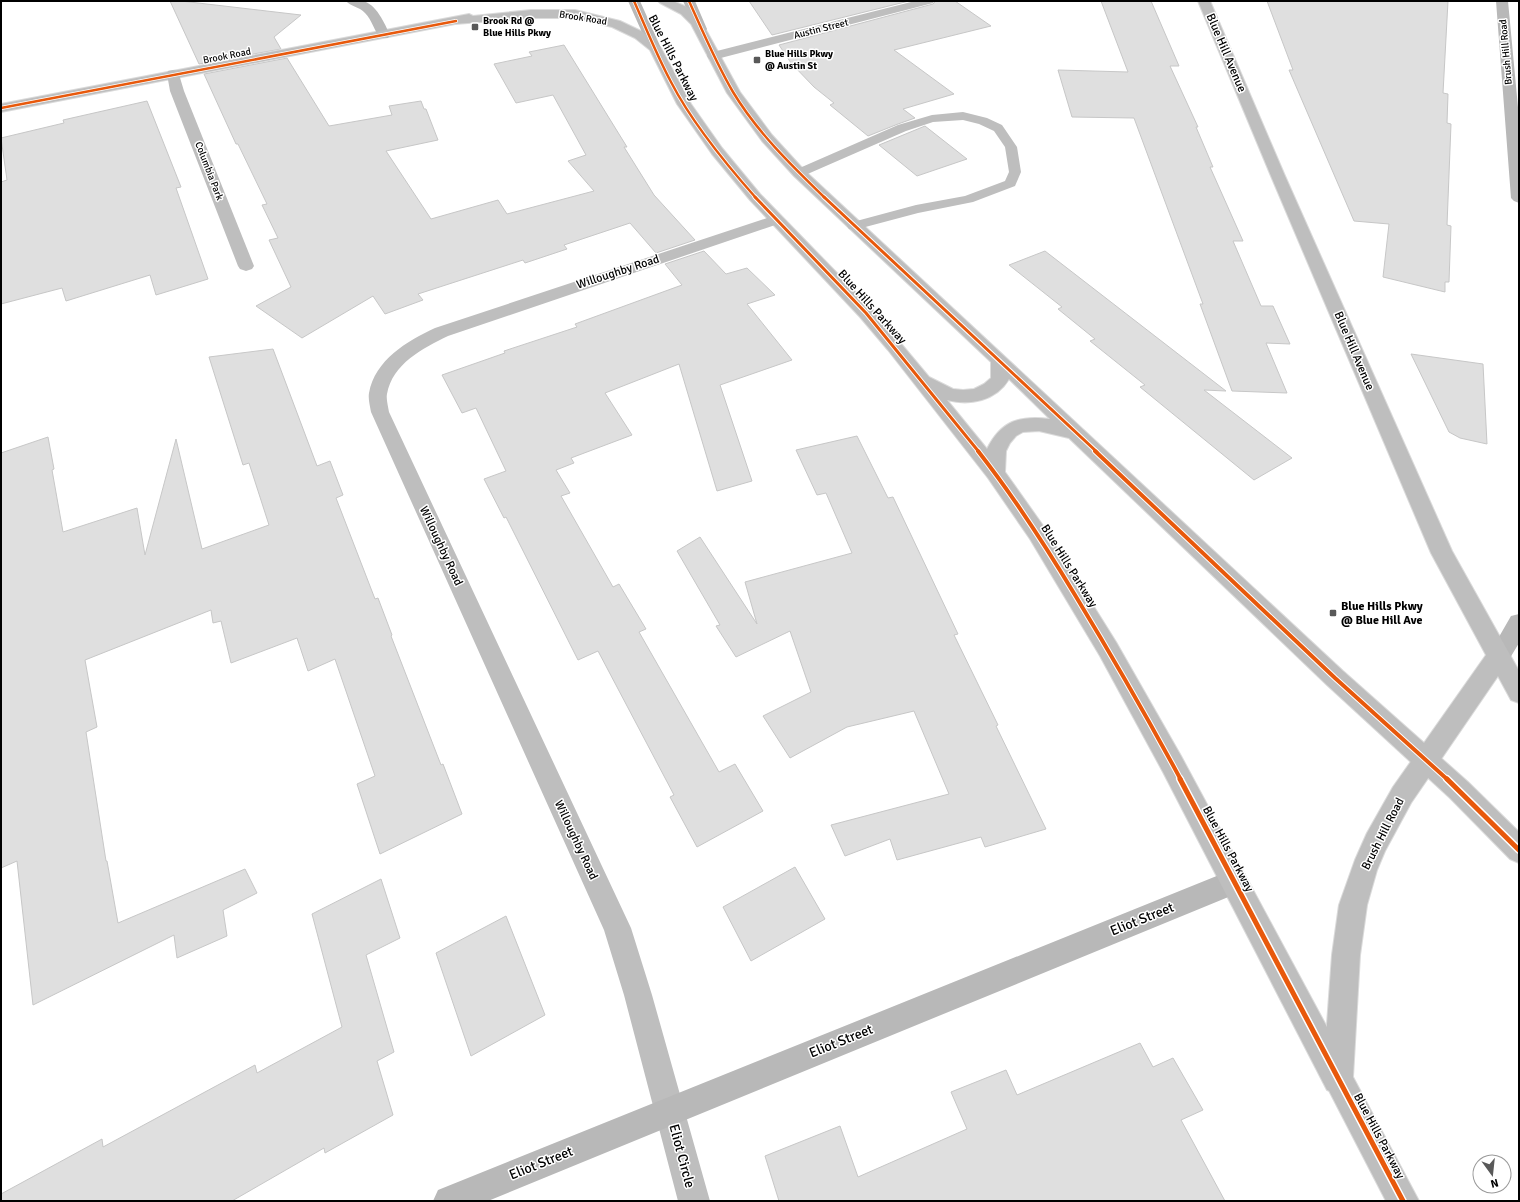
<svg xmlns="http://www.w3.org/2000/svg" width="1520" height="1202" viewBox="0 0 1520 1202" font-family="Signika,sans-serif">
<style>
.building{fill:#dfdfdf;stroke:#c7c7c7}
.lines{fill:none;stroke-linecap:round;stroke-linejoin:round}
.primary-casing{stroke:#dbdbdb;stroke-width:2}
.highway-casing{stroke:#dbdbdb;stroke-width:2}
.lane{fill:#bebebe;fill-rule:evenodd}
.street{fill:#bebebe;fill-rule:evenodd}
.secondary{fill:#b8b8b8;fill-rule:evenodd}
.primary{fill:#bebebe;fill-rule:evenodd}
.highway{fill:#bebebe;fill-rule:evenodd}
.cycleway-far3-casing{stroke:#fff;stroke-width:4}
.cycleway-far2-casing{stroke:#fff;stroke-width:5}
.cycleway-far1-casing{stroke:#fff;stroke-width:6}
.cycleway-casing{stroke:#fff;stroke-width:8}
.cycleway-far3{stroke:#e8590c;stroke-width:2.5}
.cycleway-far2{stroke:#e8590c;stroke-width:3}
.cycleway-far1{stroke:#e8590c;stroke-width:4}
.cycleway{stroke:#e8590c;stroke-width:5}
.poi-dot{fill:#595959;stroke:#fff;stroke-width:1.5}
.labels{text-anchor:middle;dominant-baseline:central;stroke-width:3;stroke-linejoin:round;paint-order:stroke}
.far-street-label{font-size:10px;fill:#000;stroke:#fff}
.far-poi-label{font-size:10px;font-weight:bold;fill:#000;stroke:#fff;text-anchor:start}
.street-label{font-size:12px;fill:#000;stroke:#fff}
.poi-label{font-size:12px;font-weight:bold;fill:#000;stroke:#fff;text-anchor:start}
.near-street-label{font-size:14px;fill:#000;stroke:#fff}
</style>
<rect width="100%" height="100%" fill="#fff"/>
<path class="building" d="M170,1h11l120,14 -27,22 7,12 -82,15z
M749,1h160l-137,34z
M936,1h19l36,25 -97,24 60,44 -51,15 12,9 -17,6 -30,12 -38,-31 4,-2 -20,-16 -23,-24 -12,-18 154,-41z
M1101,1h50l28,65h-9l28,61h-2l17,40h-3l33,74h-10l28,65h12l17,38 -24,-1 21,50 -55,-2 -32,-87h3l-69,-186 -62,-1 -14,-47 70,2z
M1267,1h181l-5,92 5,1 -1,29 4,1 -4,101 4,1 -2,56h-4v10l-62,-15 6,-53 -35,-3 -65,-151h4z
M564,45l63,102h-3l30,48 41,45 -39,13 -26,-30 -66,22 3,4 -42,14 -2,-3 -105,34 5,6 -38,14 -12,-18 -71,42 -46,-32 35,-19 -22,-47 9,-2 -16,-33 5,-1 -29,-60h-2l-32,-70 83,-16 42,68 63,-11 -3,-9 32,-5 3,8h2l12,31 -52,11 45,68 67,-19 9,14 87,-23 -26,-30 18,-6 -33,-60 -37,8 -22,-39 38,-8 -3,-4z
M147,101l34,86 -5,1 32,91 -52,16 -6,-20 -84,26 -4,-13 -61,16v-122l6,-2 -6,-42 63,-15 -1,-3z
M925,126l42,33 -50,17 -38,-31z
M704,251l22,23 21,-6 28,27 -28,9 45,56 -72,25 32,96 -35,10 -38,-127 -74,29 27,42 -61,23 3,5 -18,7 14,23 -9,3 52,91 6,-3 27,45 -7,3 80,140 16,-8 28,47 -66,36 -27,-50 4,-2 -76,-144 -20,9 -72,-143 -2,1 -20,-39 22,-8 -30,-63 -14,5 -20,-38 63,-22 -1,-2 73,-24 -2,-3 107,-39 -17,-21z
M1045,251l181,140 -22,-1 88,68 -38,22 -114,-93 5,-2 -55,-44 5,-2 -37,-30 4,-2 -53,-42z
M273,349l44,117 13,-5 13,34 -7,3 39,101 3,-1 14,37 -1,1 50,129 2,-1 19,50 -82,40 -23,-70 18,-8 -40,-117 -27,12 -11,-33 -66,25 -10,-42 -8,2 -2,-13 -126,50 12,67 -11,5 20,129h1l11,62 127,-54 12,24 -34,17 4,26 -50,22 -3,-23 -141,70 -16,-144 -16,7v-415l47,-16 6,32 -2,1 11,62 74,-24 8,47 31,-116 26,110 67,-24 -20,-62 -6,2 -34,-108z
M1411,354l72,10 4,80 -27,-6 -11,-6z
M857,436l31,62 5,-1 65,137 -4,1 44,90 -2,1 50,103 -61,18 -4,-10 -84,23 -7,-21 -45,17 -14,-31 118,-31 -35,-83 -67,16 -57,31 -27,-42 48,-24 -21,-61 -54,26 -20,-31 4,-1 -43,-74 23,-14 57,87 -12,-42 107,-29 -26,-60 -9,2 -21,-45z
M795,867l30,52 -74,42 -28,-54z
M381,879l19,59 -34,17 28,97 -17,9 16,54 -68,38 -1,-5 -92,53h-231v-7l101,-55 1,8 152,-82 2,8 85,-46 -30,-113z
M506,916l39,99 -74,41 -35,-103z
M1140,1043l13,24 20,-9 30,52 -22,10 44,81h-446l-14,-45 75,-30 18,51 109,-48 -16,-37 55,-22 11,25z"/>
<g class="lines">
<defs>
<path id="primary" d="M658,1h15l16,7 11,11 40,73 32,43 32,35 539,501 125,111 51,50v31l-9,-4 -60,-61 -123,-113 -258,-247 -30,-7 -16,1 -7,4 -6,7 -4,8 -1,21 39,55 72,115 65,114 168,312 4,11 -4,11 -11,4 -11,-4 -164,-318 -63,-116 -70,-117 -42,-61 -100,-128 -28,-33 -110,-117 -38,-46 -35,-50 -27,-54 -15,-12 -23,-11 -37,-9h-44l-76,6 -454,88v-8l468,-90 4,2 58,-6h44l45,11 23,11 18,16 30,56 31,44 38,46 112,115 57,68 24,12 10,1 11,-1 10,-5 7,-6v-16l-197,-186 -32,-35 -35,-48 -36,-69 -10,-10 -21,-11zM1009,379l41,40c-31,-4 -49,2 -63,30l-40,-49c23,6 49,1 62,-21z"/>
<path id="highway" d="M1198,1h12l75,175 167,375 67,120v32l-8,-3 -13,-24 -87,127 -26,48 -8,19 -10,35 -7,50 -7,122 66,124h-33l-63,-122 9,-124 7,-50 16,-45 12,-27 26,-46 93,-132 -55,-102 -160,-377z"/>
</defs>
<use href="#primary" class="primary-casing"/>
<use href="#highway" class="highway-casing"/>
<path class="lane" d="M963,112l24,6 15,7 15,22 4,25 -6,14 -42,16 -55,11 -64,17 -5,-1 -2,-3 2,-3 67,-18 49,-9 40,-15 4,-9 -4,-25 -11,-16 -15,-7 -16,-4 -30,2 -27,9 -103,45h-8l-2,-3 2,-3 103,-45 34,-10z"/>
<path class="street" d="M915,1h20l-2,2 -220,57 -4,-1 -2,-3 2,-3z
M173,70l5,1 6,20 70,175 -2,3 -6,2 -6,-2 -2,-3 -68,-175 -3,-17 1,-3z
M776,215l5,2 3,3 -3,3 -333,113c-25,12 -56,28 -61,58 -1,5 1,12 2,18l242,516 21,67 58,206h-32l-54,-206 -20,-65 -233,-518c-1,-6 -3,-13 -2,-19 6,-33 38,-52 66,-65z"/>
<path class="secondary" d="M346,1c5,0 11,-1 16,0 14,2 23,23 28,34l-2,3h-8c-6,-8 -8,-18 -15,-25 -5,-6 -15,-7 -19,-12z
M628,1h12l21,47 -2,3h-8l-2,-3z
M683,1h12l12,28 -2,3h-8z
M1496,1h12l11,117v85l-5,-2 -3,-3z
M1519,614v29l-12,20 -8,3 -8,-3 -3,-7 23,-40z
M1234,869l9,4 4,9 -4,9 -755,310h-55l5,-11z"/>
<use href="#primary" class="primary"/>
<use href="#highway" class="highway"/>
<defs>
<path id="cycleway-far3" d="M634,1c12,27 23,55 37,81 21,41 54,81 85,116
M689,1c14,31 27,62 44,91 24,40 58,73 92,106
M1,108l455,-87"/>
<path id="cycleway-far2" d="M755,197l111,116 113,139
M824,197l273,255"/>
<path id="cycleway-far1" d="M978,451c36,46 67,94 97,144 37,61 72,122 106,185
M1095,451l240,227 113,102"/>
<path id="cycleway" d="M1180,779l223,422
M1447,779l72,71"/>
</defs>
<use href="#cycleway-far3" class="cycleway-far3-casing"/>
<use href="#cycleway-far2" class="cycleway-far2-casing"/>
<use href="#cycleway-far1" class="cycleway-far1-casing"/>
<use href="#cycleway" class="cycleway-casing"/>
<use href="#cycleway-far3" class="cycleway-far3"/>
<use href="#cycleway-far2" class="cycleway-far2"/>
<use href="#cycleway-far1" class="cycleway-far1"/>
<use href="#cycleway" class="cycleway"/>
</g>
<g class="poi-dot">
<rect x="471" y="23" width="8" height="8" rx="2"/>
<rect x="753" y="56" width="8" height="8" rx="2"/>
<rect x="1329" y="609" width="8" height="8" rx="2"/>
</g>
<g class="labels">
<g class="far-street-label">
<text transform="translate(583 18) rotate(9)">Brook Road</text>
<text transform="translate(821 29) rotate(-14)">Austin Street</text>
<text transform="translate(1506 52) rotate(-95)">Brush Hill Road</text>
<text transform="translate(227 56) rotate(-11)">Brook Road</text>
<text transform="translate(209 171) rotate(69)">Columbia Park</text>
</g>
<g class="far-poi-label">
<text x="483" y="21">Brook Rd @<tspan x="483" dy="12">Blue Hills Pkwy</tspan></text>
<text x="765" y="54">Blue Hills Pkwy<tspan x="765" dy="12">@ Austin St</tspan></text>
</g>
<g class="street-label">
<text transform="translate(1226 53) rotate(67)">Blue Hill Avenue</text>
<text transform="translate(673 58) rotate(63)">Blue Hills Parkway</text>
<text transform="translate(618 272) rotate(-18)">Willoughby Road</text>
<text transform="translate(872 307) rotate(48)">Blue Hills Parkway</text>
<text transform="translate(1354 351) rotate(67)">Blue Hill Avenue</text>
<text transform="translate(441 546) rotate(65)">Willoughby Road</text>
<text transform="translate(1069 566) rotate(58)">Blue Hills Parkway</text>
<text transform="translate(1383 834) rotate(-63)">Brush Hill Road</text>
<text transform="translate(576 840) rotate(65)">Willoughby Road</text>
<text transform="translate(1228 849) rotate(62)">Blue Hills Parkway</text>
<text transform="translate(1379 1136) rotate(62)">Blue Hills Parkway</text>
</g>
<g class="poi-label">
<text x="1341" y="606">Blue Hills Pkwy<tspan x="1341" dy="14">@ Blue Hill Ave</tspan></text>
</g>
<g class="near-street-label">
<text transform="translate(1142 919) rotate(-22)">Eliot Street</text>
<text transform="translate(841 1041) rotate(-22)">Eliot Street</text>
<text transform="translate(682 1156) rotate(75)">Eliot Circle</text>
<text transform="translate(541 1163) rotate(-22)">Eliot Street</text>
</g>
</g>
<rect width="1520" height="1202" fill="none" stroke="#000000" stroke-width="4"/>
<g transform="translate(1492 1174) rotate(165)"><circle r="19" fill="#ffffff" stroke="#999999"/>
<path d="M0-3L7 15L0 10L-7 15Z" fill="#595959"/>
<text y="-6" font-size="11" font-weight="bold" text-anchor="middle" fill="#000000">N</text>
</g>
</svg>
